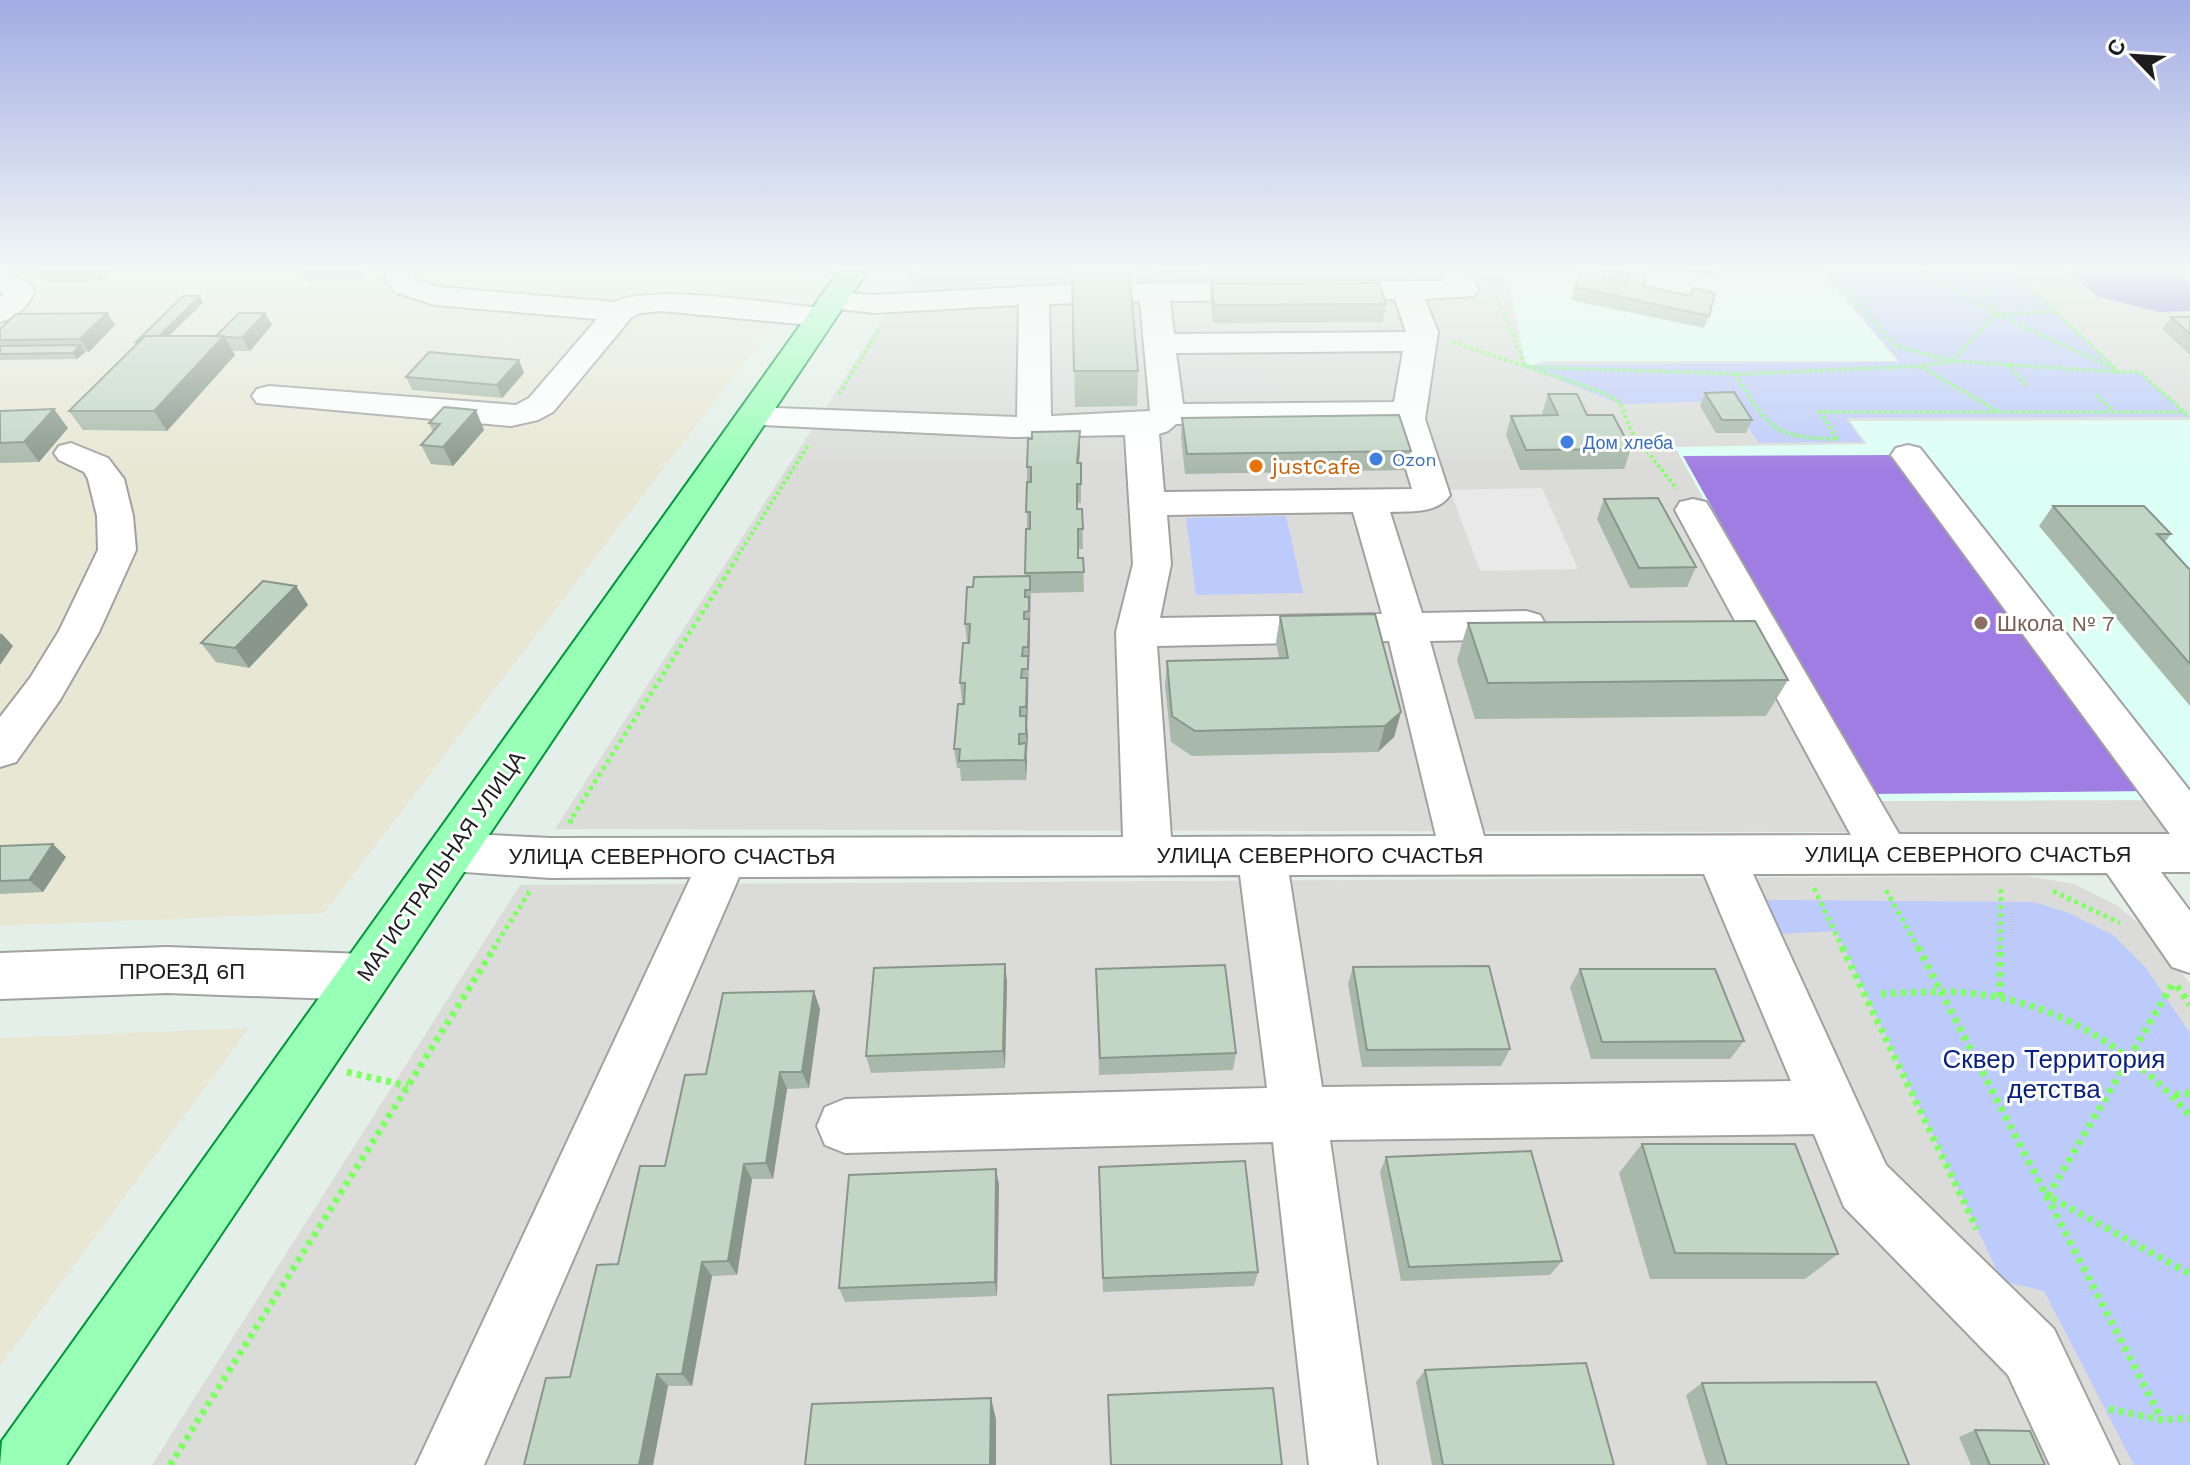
<svg xmlns="http://www.w3.org/2000/svg" width="2190" height="1465" viewBox="0 0 2190 1465" font-family="'Work Sans',sans-serif">
<style>
.residential{fill:#dbdcda}
.industrial{fill:#e8e7d4}
.education{fill:#dcfff5}
.park{fill:#bdcafc}
.pitch{fill:#9f7de2}
.parking{fill:#e9e9e9}
.lines{fill:none;stroke-linecap:round;stroke-linejoin:round}
.minor-casing{stroke:#a1a1a1;stroke-width:4}
.major-casing{stroke:#00973b;stroke-width:4}
.path-far2{stroke:#7fff64;stroke-width:4;stroke-dasharray:3 3;stroke-linecap:butt}
.path-far1{stroke:#7fff64;stroke-width:5;stroke-dasharray:4 4;stroke-linecap:butt}
.path{stroke:#7fff64;stroke-width:7;stroke-dasharray:5 5;stroke-linecap:butt}
.minor{fill:#fff;fill-rule:evenodd}
.major{fill:#98ffb6;fill-rule:evenodd}
.wall{fill:#a8b8aa}
.shaded-wall{fill:#88968b}
.building{fill:#c3d6c6;stroke:#88968b;stroke-width:2}
.shop-dot{fill:#3f7fe0;stroke:#fff;stroke-width:3}
.food-dot{fill:#e8710a;stroke:#fff;stroke-width:3}
.education-dot{fill:#8d6e63;stroke:#fff;stroke-width:3}
.labels{text-anchor:middle;dominant-baseline:central;stroke-width:6;stroke-linejoin:round;paint-order:stroke}
.far-shop-label{font-size:18px;fill:#366cbe;stroke:#fff;text-anchor:start}
.food-label{font-size:22px;fill:#c56008;stroke:#fff;text-anchor:start}
.education-label{font-size:22px;fill:#785e54;stroke:#fff;text-anchor:start}
.street-label{font-size:22px;fill:#1d1d1d;stroke:#fff}
.near-park-label{font-size:26px;fill:#071f80;stroke:#fff}
</style>
<rect width="100%" height="100%" fill="#e3efe8"/>
<path class="residential" d="M916,267h1274v566l-1635,-4z
M2026,876l48,8 42,21 42,33 32,46v481h-2038l368,-580z"/>
<path class="industrial" d="M0,267h817l-493,646 -324,13z
M249,1028l-249,338v-328z"/>
<path class="education" d="M1499,267h318l80,94h-354l-17,6 -15,-75z
M2190,420v380l-320,1 -195,-354 192,-3 -17,-23z"/>
<path class="park" d="M1821,267h190l108,104 21,1 50,45 -344,1 17,24 -104,1 -30,-42 -109,3 -99,-39 379,-3z
M1286,516l17,77 -107,2 -10,-77z
M1763,900l271,2 35,11 44,22 33,33 44,65v432h-56l-90,-174 -42,-10 -166,-350 -56,3z"/>
<path class="pitch" d="M2064,267h107l19,16v28l-31,1 -62,-16z
M1897,455l256,336 -280,3 -190,-338z"/>
<path class="parking" d="M1542,488l36,81 -98,2 -30,-81z"/>
<g class="lines">
<defs>
<path id="minor" d="M388,267h28l-1,13 24,7 176,15c37,-19 160,2 206,6l11,3 4,6 -4,6 -11,3 -160,-15 -21,2 -9,5 -78,94 -15,8 -27,6 -254,-23 -5,-7 5,-7 12,-3 247,19 13,-7 68,-79 -162,-14 -40,-13 -10,-13z
M1439,267h28l12,23 -5,6 -49,3 13,33 -13,87 25,76c-13,19 -40,16 -60,17l32,101 104,-2 14,4 6,10 -6,10 -14,4 -96,2 54,195 367,-1 -176,-325 5,-8 13,-3 13,3 5,8 188,324h271l-279,-379 5,-7 12,-3 12,3 270,343v81h-29l29,39v62l-18,-6 -65,-94 -354,1 133,291 168,164 65,136h-69l-42,-90 -164,-168 -30,-73 -484,6 47,325h-68l-36,-323 -428,11 -20,-8 -8,-19 8,-19 20,-8 422,-11 -27,-213 -501,2 -255,588h-68l275,-588 -141,1 -99,-7 -17,-5 -7,-14 7,-14 17,-5 99,5 573,-1 -7,-205 17,-68 -8,-129 -113,2 -272,-13 -5,-7 5,-7 12,-3 265,10 2,-112 -145,8 -53,-6 -4,-6 4,-6 11,-3 42,3 204,-11 367,-3zM1395,299l11,33 -232,2 -4,-33zM1140,301l10,110 -99,5 -2,-112zM1403,351l-9,51 -211,2 -7,-51zM1382,420l10,3 20,66 -248,3 -5,-58 9,-3 8,-7zM1353,512l29,102 -222,4 11,-54 -4,-49zM1389,641l47,195 -265,1 -14,-191zM1704,874l87,207 -469,6 -33,-212z
M0,271l29,12 5,6c-2,16 -19,29 -34,33v-25l4,-4 -4,-2z
M71,443l37,15 16,21 9,37 3,34 -37,82 -39,68 -44,62 -16,5v-50l30,-39 29,-47 39,-81 -1,-34 -9,-37 -4,-7 -25,-12 -5,-7 5,-7z
M167,947l197,7 18,7 8,16 -8,16 -18,7 -197,-7 -167,6v-46z"/>
<path id="major" d="M842,267h28l-804,1198h-66l2,-24z"/>
</defs>
<use href="#minor" class="minor-casing"/>
<use href="#major" class="major-casing"/>
<path class="path-far2" d="M1827,267l68,79 57,15 167,11
M1913,267l83,47 119,55
M2009,267l110,105h21l50,45
M911,278l7,-11
M1494,290l32,77 217,7 178,-8 31,-5 44,-47 -24,-47
M1997,314l60,-2
M1453,342l149,50 18,10 11,29 46,58
M2008,365l19,21
M1921,367l78,45
M1735,374c34,53 36,64 103,65l-18,-27h364
M839,394l41,-66
M2096,395l18,16
M735,560l74,-116"/>
<path class="path-far1" d="M573,821h-3l167,-263
M1814,888l29,61
M1886,890l33,59
M2053,891l67,32
M493,949l37,-58
M2000,949l1,-63"/>
<path class="path" d="M1842,947l135,282
M1918,947l244,473
M2172,985l-124,211 142,78
M2177,986l13,19
M1881,994c29,-1 58,-4 87,-1 89,8 165,57 222,123
M2000,997v-50
M347,1072l61,14
M2175,1095l15,-2
M2109,1409l53,11 28,-2
M170,1465l325,-518"/>
<use href="#minor" class="minor"/>
<use href="#major" class="major"/>
</g>
<path class="wall" d="M33,267h82l-15,15 -55,1z
M299,267h70l-10,14 -52,1z
M1153,267h51v5l-50,1z
M1600,267h50l-7,19 47,10 3,-8 16,28 -5,12 -133,-28 4,-13 28,-9 5,1 2,-7 -11,-2z
M1663,267h58l-4,10z
M1072,270l66,101 -1,35 -62,1z
M1211,284l175,20 -3,18 -170,1 -3,-21z
M203,303l-34,33h47l49,-23 7,12 -22,26h-18l3,4 -68,76 -84,-1 -14,-19 68,-67 -1,-2z
M2171,317h19v38l-28,-26z
M115,325l-26,27h-4l-8,7 -77,1v-31z
M524,373l-22,25 -90,-8 -6,-13z
M1705,393l47,27 -6,13h-30l-16,-27z
M1548,394l39,21 44,34 -7,20 -104,1 -14,-35 5,-19 32,-1 -1,-1z
M0,411l68,17 -29,34 -39,1z
M1182,418l229,33 -5,19 -221,4 -4,-37z
M429,423l55,7 -31,36 -22,-2 -10,-19 12,-13z
M1080,450l-1,13h2v40h-3v6h4l1,40h-5v9h5l1,34 -53,1 -5,187 -65,1 -1,-13h-3l-3,-19 10,-45 -2,-1 -2,-20 7,-40 -2,-19 8,-37 52,-11 1,-47h1v-62z
M1604,499l92,68 -9,20 -57,1 -33,-69z
M2053,506l118,28 -7,9 26,27v136l-151,-180z
M296,586l12,19 -59,63 -33,-6 -15,-19z
M1280,616l121,96 -7,25 -16,15 -186,4 -21,-14 -6,-56 2,-25 112,-3 -3,-16z
M1468,623l320,57 -22,36 -291,3 -18,-59z
M0,846l66,11 -23,35 -43,2z
M1005,964l2,18 -2,86 -134,5 -5,-17z
M1353,967l157,82 -9,17 -139,1 -14,-83z
M1096,969l140,84 -3,17 -134,5z
M1580,969l164,72 -14,18h-139l-21,-72z
M820,1009l-11,79 -22,1 -14,90h-21l-15,96 -25,1 -20,110h-24l-15,79h-129l46,-88 48,-113 47,-98 41,-92z
M1642,1144l196,110 -33,25h-155l-31,-106z
M1386,1157l176,104 -12,14 -149,6 -21,-109z
M1099,1167l159,105 -4,14 -151,6z
M996,1169l3,16 -2,111 -152,6 -6,-14z
M1425,1370l189,95h-182l-16,-83z
M1702,1383l207,82h-202l-21,-70z
M1975,1430l70,35h-74l-12,-28z"/>
<path class="shaded-wall" d="M90,267h25l-15,15z
M352,267h17l-10,14z
M200,296l3,7 -47,45 -4,-6z
M107,313l8,12 -26,27 -9,-13z
M265,313l7,12 -22,26 -8,-13z
M224,336l11,19 -68,76 -13,-20z
M80,345l5,7 -8,7 -4,-6z
M519,360l5,13 -22,25 -5,-13z
M54,409l14,19 -29,34 -15,-20z
M476,410l8,20 -31,36 -10,-19z
M1080,431v19l-3,33v-20z
M296,586l12,19 -59,63 -14,-20z
M1029,619l1,20 -1,27 -1,-19z
M1,633l12,13 -13,19v-30z
M1027,678l1,19 -1,30 -1,-20z
M1401,712l-7,25 -16,15 7,-26z
M1026,716l2,20 -1,18 -1,-20z
M1026,743l1,20 -1,17 -1,-20z
M53,844l13,13 -23,35 -14,-12z
M1005,964l2,18 -2,86 -2,-17z
M814,991l6,18 -11,79 -7,-16z
M780,1072l7,17 -14,90 -7,-16z
M744,1164l8,15 -15,96 -9,-14z
M996,1169l3,16 -2,111 -2,-14z
M702,1262l10,14 -20,110 -10,-12z
M657,1374l11,12 -15,79h-14z
M991,1398l5,21v46h-6z"/>
<path class="building" d="M1583,267l23,4 -3,7 23,5 3,-11 -18,-4 1,-1h37l-6,19 48,10 2,-8 22,5 -6,23 -134,-29z
M1129,269l9,102h-64l-2,-101z
M1379,283l7,21 -172,1 -3,-21z
M183,296h17l-41,40h-14l-6,6h-3z
M107,313l-27,26 -80,1v-11l16,-15z
M239,313h26l-23,25 -26,-2z
M2171,317h19v17z
M145,336h79l-70,75h-85z
M80,345l-7,8 -73,1v-8z
M429,352l90,8 -22,25 -91,-8z
M1734,392l18,28h-30l-17,-27z
M1548,394h29l10,21h26l18,34 -105,1 -15,-34 47,-1z
M444,407l32,3 -33,37 -22,-2 19,-21 -11,-1z
M54,409l-30,33 -24,1v-32z
M1399,415l12,36 -224,3 -5,-36z
M1080,431l-3,32h4v21h-4v25h5l1,20h-5v29h5l1,14 -59,1 1,-44h4v-17h-4l1,-30h4v-15h-4l1,-28h4v-7z
M1658,498l38,69 -57,1 -35,-69z
M2053,506h91l27,28h-14l33,36v94z
M1030,576v14h-5v7h4v14l-5,1v7h5l-1,28h-5l-1,9h6v13h-6l-1,9h6l-1,29h-6v9h6v18h-7v10l7,-1 -1,17 -66,1 1,-12h-6l4,-45h6l1,-21h-5l3,-40h6l1,-19h-5l2,-37h6l1,-10z
M263,581l33,5 -61,62 -34,-5z
M1375,614l26,98 -16,14 -190,5 -23,-15 -5,-55 121,-3 -8,-42z
M1755,621l33,59 -300,3 -20,-60z
M53,844l-24,36 -29,1v-35z
M1005,964l-2,87 -137,5 8,-88z
M1225,965l11,88 -136,5 -4,-89z
M1489,966l21,83 -143,1 -14,-83z
M1580,969h135l29,72 -142,1z
M814,991l-12,81h-22l-14,91 -22,1 -16,97 -26,1 -20,112h-25l-18,91h-115l22,-87 24,-1 27,-112 21,-1 22,-98h25l20,-91 21,-1 17,-81z
M1642,1144h153l43,110 -163,-1z
M1531,1151l31,110 -153,6 -23,-110z
M1245,1161l13,111 -155,6 -4,-111z
M996,1169l-1,113 -156,6 10,-113z
M1586,1363l28,102h-171l-18,-95z
M1876,1382l33,83h-182l-25,-82z
M1273,1388l9,77h-171l-3,-70z
M991,1398l-1,67h-185l7,-61z
M1975,1430l55,1 15,34h-55z"/>
<linearGradient id="sky" x2="0" y2="1"><stop stop-color="#a3ace4"/><stop offset="0.57" stop-color="#f2f8f5"/><stop offset="1" stop-color="#f2f8f5" stop-opacity="0"/></linearGradient>
<rect width="2190" height="472" fill="url(#sky)"/>
<g class="shop-dot">
<circle cx="1567" cy="442" r="8"/>
<circle cx="1376" cy="459" r="8"/>
</g>
<circle class="food-dot" cx="1256" cy="466" r="8"/>
<circle class="education-dot" cx="1981" cy="623" r="8"/>
<g class="labels">
<g class="far-shop-label">
<text x="1583" y="442">Дом хлеба</text>
<text x="1392" y="459">Ozon</text>
</g>
<g class="food-label">
<text x="1272" y="466">justCafe</text>
</g>
<g class="education-label">
<text x="1997" y="623">Школа № 7</text>
</g>
<g class="street-label">
<text x="1968" y="854">УЛИЦА СЕВЕРНОГО СЧАСТЬЯ</text>
<text x="1320" y="855">УЛИЦА СЕВЕРНОГО СЧАСТЬЯ</text>
<text x="672" y="856">УЛИЦА СЕВЕРНОГО СЧАСТЬЯ</text>
<text transform="translate(441 866) rotate(-55)">МАГИСТРАЛЬНАЯ УЛИЦА</text>
<text x="182" y="971">ПРОЕЗД 6П</text>
</g>
<g class="near-park-label">
<text x="2054" y="1059">Сквер Территория<tspan x="2054" dy="30">детства</tspan></text>
</g>
</g>
<g transform="translate(2134 56) rotate(295)" stroke="#ffffff" stroke-width="6" paint-order="stroke">
<path d="M0-6L14 30L0 20L-14 30Z" fill="#1d1d1d"/>
<text y="-12" font-size="22" font-weight="bold" text-anchor="middle" fill="#1d1d1d">С</text>
</g>
</svg>
